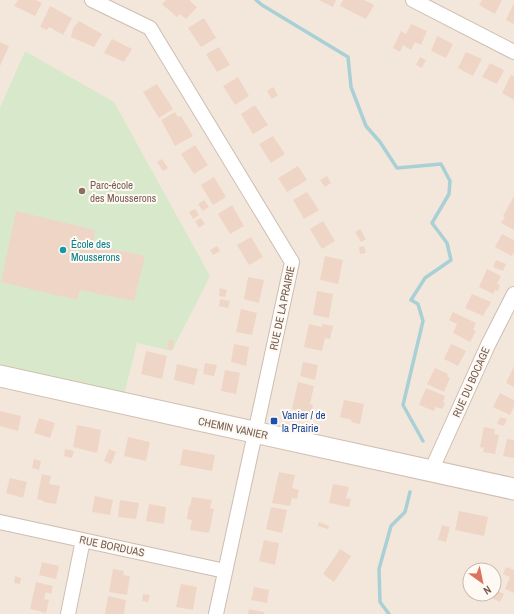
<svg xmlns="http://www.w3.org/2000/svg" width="514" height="614" viewBox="0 0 514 614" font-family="'Archivo Narrow',sans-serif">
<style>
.residential{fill:#f3e7db;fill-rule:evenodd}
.green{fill:#d8e9cb}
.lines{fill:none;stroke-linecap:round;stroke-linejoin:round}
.stream{stroke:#a8d0d5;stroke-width:3.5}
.building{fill:#efd5c6}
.street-casing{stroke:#cdbdb2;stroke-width:16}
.secondary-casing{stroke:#d2bfb2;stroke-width:23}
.street{stroke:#fff;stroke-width:14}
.secondary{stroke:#fff;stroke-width:21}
.education-dot{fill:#8d6e63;stroke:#fef9f3;stroke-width:1.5}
.culture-dot{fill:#0f9aa8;stroke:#fef9f3;stroke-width:1.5}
.transit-dot{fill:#1a4fb4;stroke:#fef9f3;stroke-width:1.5}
.labels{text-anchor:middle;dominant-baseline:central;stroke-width:4;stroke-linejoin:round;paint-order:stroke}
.education-label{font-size:11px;fill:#785e54;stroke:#fef9f3;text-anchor:start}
.culture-label{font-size:11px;fill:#0d838f;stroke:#fef9f3;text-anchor:start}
.street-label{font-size:11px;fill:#755c50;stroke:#fef9f3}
.transit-label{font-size:11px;fill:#164399;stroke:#fef9f3;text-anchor:start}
</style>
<rect width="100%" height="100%" fill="#fbf5ec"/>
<path class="residential" d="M0,0h514v614h-514v-238l25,-325 -25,56zM470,570h24v24h-24z"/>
<path class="green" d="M25,51l89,51 96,174 -38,75 -35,-8 -15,60 -122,-27v-269z"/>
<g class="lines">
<path class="stream" d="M256,0l6,5 86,52 3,30 15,39 14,16 17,26 44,-4 9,17 -1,13 -17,29 15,20 4,17 -26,18 -14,22 7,4 5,17 -20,84 20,36
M389,614l-9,-12 -1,-33 12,-43 14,-14 5,-20"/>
</g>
<path class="building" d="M18,0h18l6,3 -7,13 -21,-10z
M166,0h24v1l7,6 -11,12 -6,-5 -3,3 -15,-13z
M319,0h17l-3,7z
M343,0h21l10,5 -8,14 -26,-13z
M482,0h20l-7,14 -16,-9z
M514,3v21l-8,-4z
M50,6l22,12 -9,17 -14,-8 -2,3 -7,-3z
M204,18l12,20 -15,9 -13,-19z
M79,21l23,13 -8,13 -23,-10 2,-9z
M411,24l16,7 -6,14 -6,-3 -4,8 -8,-5 -3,7 -7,-4 8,-17 5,3z
M437,36l16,8 -7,14 -15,-7z
M112,39l20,10 -8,13 -20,-9z
M0,42l9,4 -9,20z
M219,47l11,18 -13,7 -11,-18z
M466,52l16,7 -9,17 -15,-8z
M420,57l6,3 -4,8 -6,-3z
M490,63l14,7 -7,14 -15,-7z
M511,75l3,1v24l-12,-7z
M238,77l11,19 -14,9 -12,-19z
M157,84l16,25 -14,9 -16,-26z
M273,87l5,8 -6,4 -5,-8z
M255,105l13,20 -15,9 -12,-20z
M175,112l3,5 3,-1 12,20 -18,10 -14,-26z
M273,136l12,18 -14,9 -12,-19z
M195,145l13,20 -14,9 -13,-20z
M162,159l6,9 -5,3 -6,-9z
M298,166l9,14 -20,12 -9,-14z
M327,176l4,7 -6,4 -5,-7z
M214,177l12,20 -13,8 -12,-20z
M307,192l12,18 -15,9 -11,-19z
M514,196v34l-13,-7 4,-6 -2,-1z
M204,200l5,7 -6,4 -5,-7z
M232,205l12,21 -14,8 -12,-20z
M195,209l4,6 -6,4 -4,-7z
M16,211l79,19 -2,15 52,11 -11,45 -54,-11 -3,10 -76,-18z
M201,218l4,6 -6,4 -4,-7z
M323,221l12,20 -13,8 -12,-20z
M360,229l6,10 -5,3 -6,-10z
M502,234l12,6v12l-2,4 -17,-9z
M251,237l12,20 -14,8 -12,-20z
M217,246l3,5 -7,4 -3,-5z
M364,246l2,7 -6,1 -1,-7z
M325,256l18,4 -5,24 -18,-4z
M496,260l10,4 -3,7 -10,-4z
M487,269l14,7 -4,8 3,1 -2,6 -3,-1 -2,4 -14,-7z
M248,277l16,3 -5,23 -15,-4z
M220,288l7,2 -2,7 -6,-1z
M317,291l16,3 -4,24 -16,-3z
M472,294l19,8 -3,6h-1l-4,8 -18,-8z
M220,299l10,2 -2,7 -9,-2z
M241,309l16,4 -5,22 -16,-3z
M453,312l23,11 -3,7 3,1 -6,11 -17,-9 4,-9 -8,-4z
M309,324l13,3v-3l11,2 -3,13 -5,-1 -3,13 -18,-4z
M169,339l5,1 -2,10 -5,-1z
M234,344l15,3 -3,19 -15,-4z
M451,344l15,7 -8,15 -14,-7z
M146,351l21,5 -5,23 -21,-5z
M303,362l15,3 -3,15 -15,-4z
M205,363l12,2 -3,11 -11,-2z
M177,364l21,5 -4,16 -20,-5z
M514,366v21l-8,-4z
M435,368l13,6 -1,2 3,2 -6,14 -17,-8z
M225,370l15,3 -4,21 -15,-3z
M298,382l16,4 -4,18 3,1 -2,8 -19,-4z
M426,388l19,8 -2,6 2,1 -3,6 -6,-2 -2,4 -15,-6z
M500,393l14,7v6l-4,9 -17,-8z
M344,400l20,4 -4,20 -9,-2 1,-2 -12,-3z
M0,411l21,5 -3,15 -18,-5z
M500,417l7,2 -3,7 -7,-2z
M39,418l16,5 -5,15 -16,-5z
M77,425l24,5 -4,23 -24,-6z
M484,427l11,2 -1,5 5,1 -4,19 -12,-2 1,-4 -4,-1z
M128,437l22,5 -4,19 -22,-5z
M507,439l7,1v18l-11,-2z
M65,449l9,2 -2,7 -8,-2z
M109,449l7,3 -5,12 -7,-3z
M183,449l32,6 -3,16 -32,-6z
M34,459l7,2 -2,9 -7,-2z
M279,472l16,3 -3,13 7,2 -2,9 -5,-1 -2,8 -18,-3z
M42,474l9,2 -2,8 11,2 -4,18 -13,-2 1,-1 -7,-2z
M10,478l17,4 -4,16 -17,-5z
M333,484l16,3 -3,11 5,1 -2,8 -20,-4z
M95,496l18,4 -3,15 -18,-3z
M192,497l20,3 -2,8 4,1 -5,24 -19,-3 2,-10 -5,-1 2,-14 1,1z
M120,500l19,3 -3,16 -18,-2z
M149,504l17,3 -2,17 -18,-3z
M271,507l16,3 -5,23 -16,-4z
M459,511l29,6 -4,19 -29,-6z
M319,522l10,4 -1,3 -10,-3z
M442,525l8,2 -4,15 -8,-2z
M264,540l15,3 -4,22 -16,-4z
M340,549l11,7 -17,26 -11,-8z
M42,562l17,4 -3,13 -17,-4z
M506,567l8,3v23l-9,-4 5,-12 -7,-3z
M113,569l11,2 -1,4 7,1 -3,19 -18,-3z
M15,576l6,2 -1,6 -6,-1z
M36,582l17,4 -2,8 -5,-2 -2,7 5,1 -3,13 -16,-4z
M181,584l16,3 -4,23 -17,-3z
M254,587l15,3 -2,13 -16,-3z
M494,589l10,5 -4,8 -12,-6 1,-2h5z
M143,594l7,1 -2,7 -6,-1z
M108,596l18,4 -2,14h-19z
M249,609l15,3v2h-16z"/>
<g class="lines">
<defs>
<path id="street" d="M92,0l58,28 142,234 -76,352
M413,0l101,52
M431,471l57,-126 26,-51
M0,522l225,49
M68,614l15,-74"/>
<path id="secondary" d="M0,376l217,48 297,65"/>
</defs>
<use href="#street" class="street-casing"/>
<use href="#secondary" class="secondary-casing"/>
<use href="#street" class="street"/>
<use href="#secondary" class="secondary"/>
</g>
<circle class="education-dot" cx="82" cy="191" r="4"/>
<circle class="culture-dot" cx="63" cy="250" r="4"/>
<rect class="transit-dot" x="270" y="417" width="8" height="8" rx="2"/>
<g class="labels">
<g class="education-label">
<text x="90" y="185">Parc-école<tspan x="90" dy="13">des Mousserons</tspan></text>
</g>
<g class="culture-label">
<text x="71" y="244">École des<tspan x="71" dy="13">Mousserons</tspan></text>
</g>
<g class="street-label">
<text transform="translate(282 308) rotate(-78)">RUE DE LA PRAIRIE</text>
<text transform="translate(471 382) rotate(-66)">RUE DU BOCAGE</text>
<text transform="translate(233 428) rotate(12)">CHEMIN VANIER</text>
<text transform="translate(112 546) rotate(12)">RUE BORDUAS</text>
</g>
<g class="transit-label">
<text x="282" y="415">Vanier / de<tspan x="282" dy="13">la Prairie</tspan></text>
</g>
</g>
<g transform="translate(482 582) rotate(147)"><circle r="19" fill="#fef9f3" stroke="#c7bab2"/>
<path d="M0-3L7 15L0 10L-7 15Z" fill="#da745c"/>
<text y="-6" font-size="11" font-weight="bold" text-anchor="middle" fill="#755c50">N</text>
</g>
</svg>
